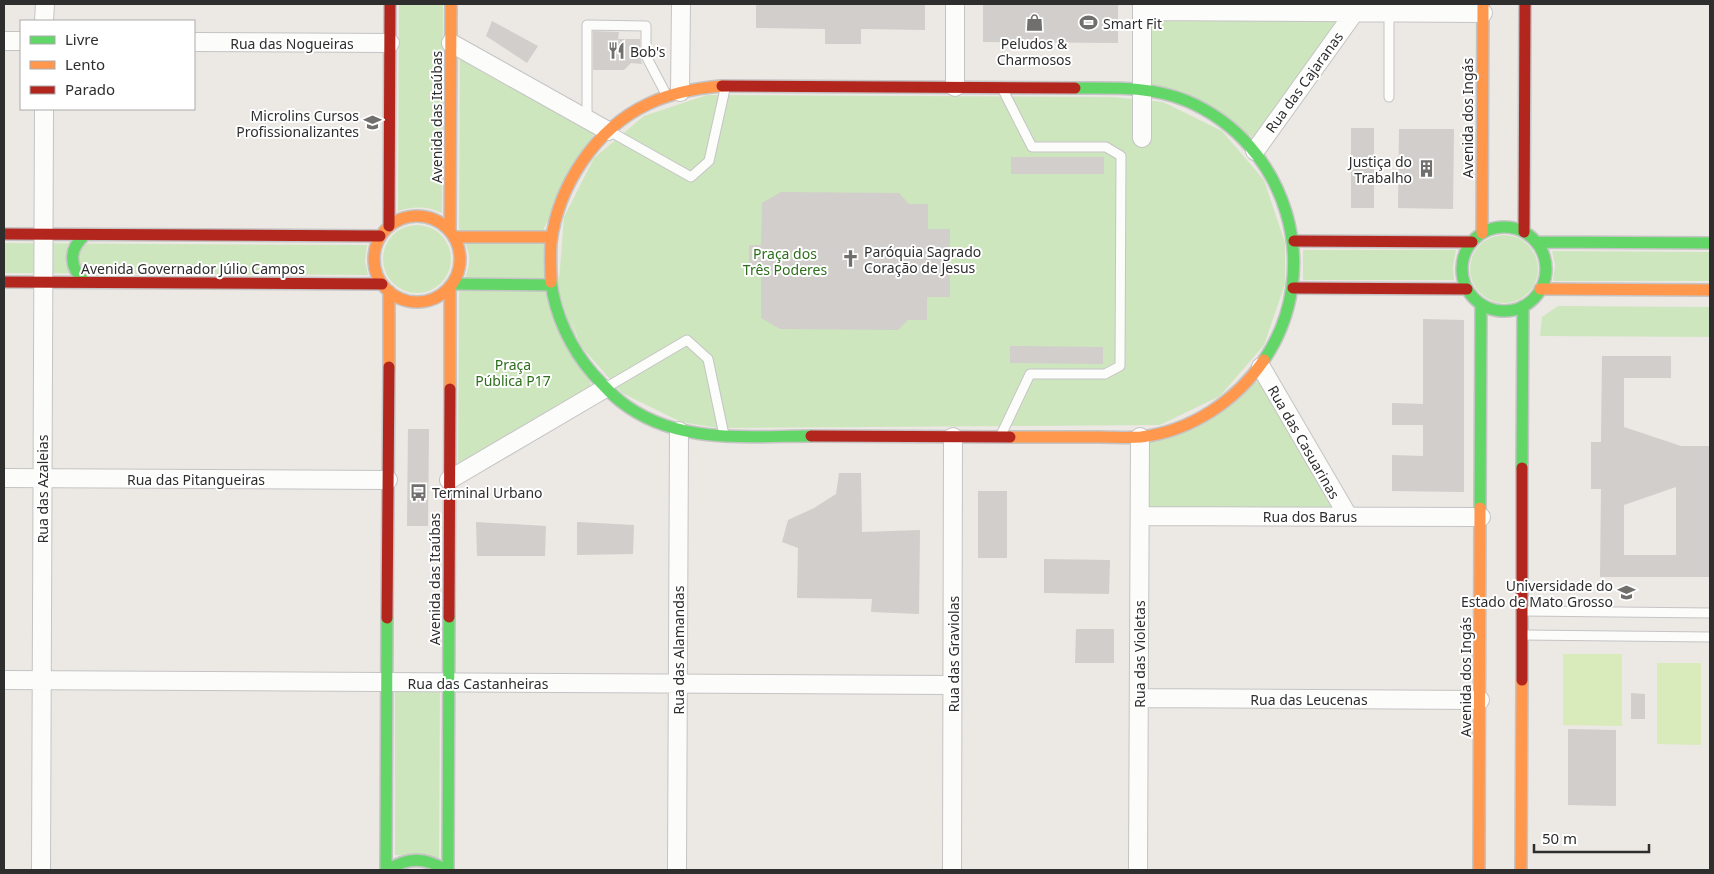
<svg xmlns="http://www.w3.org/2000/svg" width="1714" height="874" viewBox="0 0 1714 874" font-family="'Noto Sans',sans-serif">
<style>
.green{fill:#cee6be}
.pitch{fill:#d9eabb}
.building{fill:#d1cecb;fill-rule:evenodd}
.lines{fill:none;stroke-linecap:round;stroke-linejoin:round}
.lane-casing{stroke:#c5c4c5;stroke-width:11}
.street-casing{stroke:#c5c4c5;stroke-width:20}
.fast-casing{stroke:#c5c4c5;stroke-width:14}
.slow-casing{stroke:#c5c4c5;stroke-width:14}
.jam-casing{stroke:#c5c4c5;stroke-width:14}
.lane{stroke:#fcfcfb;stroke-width:9}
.street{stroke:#fcfcfb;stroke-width:18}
.fast{stroke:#63d668;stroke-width:11}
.slow{stroke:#ff974d;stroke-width:11}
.jam{stroke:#b3261e;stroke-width:11}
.labels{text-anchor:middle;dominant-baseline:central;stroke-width:4;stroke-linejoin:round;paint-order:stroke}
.poi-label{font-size:14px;fill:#2e2e2e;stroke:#fff;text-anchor:start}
.street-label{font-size:14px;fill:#2e2e2e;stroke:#fff}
.park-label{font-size:14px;fill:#2c6e1b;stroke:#fff}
</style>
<rect width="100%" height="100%" fill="#ece8e4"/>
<path class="green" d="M399,4h44l-1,209c-15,-7 -29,-7 -44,-2z
M1134,17l209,1 -87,121 -112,-59z
M460,54l136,76 -52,98 48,161 -134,80 1,-176c13,-30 14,-36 0,-65z
M707,95l405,2 51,5 59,29 42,49 21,63v41l-21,61 -44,51 -60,29 -442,3 -37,-6 -59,-29 -42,-48 -21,-63 5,-65 30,-59 50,-42z
M383 259a34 34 0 1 1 68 0a34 34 0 1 1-68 0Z
M1470 269a34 34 0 1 1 68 0a34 34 0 1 1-68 0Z
M4,243l363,2 -2,16 3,14 -364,-2z
M1303,250h153l-3,16 1,14h-151z
M1552,251l158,1v29h-157l2,-16z
M1558,306l152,1v30l-170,-1 2,-19z
M1262,379l77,132 -206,-1 9,-64z
M395,688h45l-1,170 -44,-3z"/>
<path class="pitch" d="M1563,654h59v72l-59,-1z
M1657,663h44v82l-44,-1z"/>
<path class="building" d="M756,4h169v26l-64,-1v15h-36v-15l-69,-1z
M983,4h135v39l-135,-1z
M492,21l46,25 -11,17 -41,-27z
M593,31l26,1 -1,7h22v17l2,8 -11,-1 -7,7h-31z
M1351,128h23v80h-23z
M1399,129h55l-1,80 -55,-1z
M1011,157h93v17h-93z
M781,192l118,1 10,11h19v25h22v68h-23v23h-19l-10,10 -118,-1 -19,-11v-45h-12v-28h12l1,-42z
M1423,319l41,1v172l-72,-1v-36l31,1v-31h-31v-22l31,1z
M1010,346l93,1v17l-93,-1z
M1602,356h69v22h-47v49l57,19h29v131h-110l1,-88h-10v-47h10zM1676,487v68h-52v-50z
M408,429h21l-1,97h-21z
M839,473h22l1,59 58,-2 -1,84 -48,-2 1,-13 -75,-1 1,-50 -16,-6 6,-22 26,-12 22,-14z
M978,491h29v67h-29z
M476,522l70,4 -1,30h-68z
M577,522l57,3 -1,29 -56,1z
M1044,559l66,1 -1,34 -65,-1z
M1076,629h38v34h-39z
M1631,693l14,1v25h-14z
M1568,729l48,1v76l-48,-1z"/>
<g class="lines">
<defs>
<path id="lane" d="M1389,97v-84
M587,119v-94l59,1v30l21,40
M611,132l80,45 18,-16 16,-72
M607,387l80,-47 21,19 16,76
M1001,435l29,-61h75l15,-8 1,-210 -15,-9h-74l-29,-57
M1523,611l187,2
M1524,635l186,2"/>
<path id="street" d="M1142,11l341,2
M44,21l1,-17
M4,41h17
M194,42l196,1
M451,43l157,88
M955,87v-83
M680,92l1,-88
M1142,138v-134
M1255,151l99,-138
M1261,367l87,149
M4,478l384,2
M449,480l155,-91
M1140,516l341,1
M4,680l948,5
M1139,698l341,2
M41,870l3,-761
M677,870l2,-439
M952,870l1,-433
M1138,870l2,-433"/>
<path id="fast" d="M1075,88c38,0 76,-2 112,13 101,43 138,169 77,259
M1462 269a42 42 0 1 1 84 0a42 42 0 1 1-84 0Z
M85,235c-17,14 -16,33 0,47
M1537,242l173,1
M551,282c4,33 20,67 42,92 9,10 17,19 27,27 55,44 126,35 191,35
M452,284l99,1
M1522,468l1,-162
M1480,508l1,-204
M386,870l1,-252
M388,870c19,-13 38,-13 57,0
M448,870l1,-253"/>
<path id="slow" d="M374 259a43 43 0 1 1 86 0a43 43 0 1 1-86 0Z
M450,231l1,-227
M1482,233l1,-229
M454,237h97
M551,282c0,-13 -1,-26 0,-39 7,-57 44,-114 97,-139 23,-11 48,-16 74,-18
M1540,289l170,1
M389,367v-76
M450,389v-102
M1010,437c30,0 59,0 89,0 14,0 28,1 42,0 50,-6 95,-36 123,-77
M1479,870l1,-362
M1521,870l1,-190"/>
<path id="jam" d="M722,86l353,2
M389,226l1,-222
M1524,232l1,-228
M4,234l376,2
M1294,241l178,1
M4,282l378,2
M1293,288l174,1
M811,436l199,1
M449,617l1,-228
M387,618l2,-251
M1522,680v-212"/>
</defs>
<use href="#lane" class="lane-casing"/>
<use href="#street" class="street-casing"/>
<use href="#fast" class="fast-casing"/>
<use href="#slow" class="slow-casing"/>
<use href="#jam" class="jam-casing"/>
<use href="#lane" class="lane"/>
<use href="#street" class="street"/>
<use href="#fast" class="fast"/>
<use href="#slow" class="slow"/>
<use href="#jam" class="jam"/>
</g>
<defs>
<symbol id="shop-bare" viewBox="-9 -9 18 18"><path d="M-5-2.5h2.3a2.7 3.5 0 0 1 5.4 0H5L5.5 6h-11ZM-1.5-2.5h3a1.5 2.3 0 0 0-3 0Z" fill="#706f6e" stroke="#fff" stroke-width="2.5" paint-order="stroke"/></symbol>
<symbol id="stadium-bare" viewBox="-9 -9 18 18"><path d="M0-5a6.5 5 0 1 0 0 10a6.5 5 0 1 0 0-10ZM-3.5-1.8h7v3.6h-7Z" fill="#706f6e" stroke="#fff" stroke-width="2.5" paint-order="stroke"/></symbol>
<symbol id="restaurant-bare" viewBox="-9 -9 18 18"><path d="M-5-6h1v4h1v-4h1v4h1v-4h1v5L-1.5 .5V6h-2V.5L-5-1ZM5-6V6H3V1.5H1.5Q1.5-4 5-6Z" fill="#706f6e" stroke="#fff" stroke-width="2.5" paint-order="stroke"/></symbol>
<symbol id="school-bare" viewBox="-9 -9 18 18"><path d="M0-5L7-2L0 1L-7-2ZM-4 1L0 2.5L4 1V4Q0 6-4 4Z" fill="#706f6e" stroke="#fff" stroke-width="2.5" paint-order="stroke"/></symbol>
<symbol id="building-bare" viewBox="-9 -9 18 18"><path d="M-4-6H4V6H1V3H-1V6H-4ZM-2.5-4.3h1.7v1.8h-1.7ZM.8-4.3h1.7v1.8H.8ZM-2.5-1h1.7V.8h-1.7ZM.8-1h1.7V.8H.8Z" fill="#706f6e" stroke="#fff" stroke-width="2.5" paint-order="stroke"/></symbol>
<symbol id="church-bare" viewBox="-9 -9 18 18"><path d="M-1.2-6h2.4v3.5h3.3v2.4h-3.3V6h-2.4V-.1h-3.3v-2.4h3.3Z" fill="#706f6e" stroke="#fff" stroke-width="2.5" paint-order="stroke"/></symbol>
<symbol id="bus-bare" viewBox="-9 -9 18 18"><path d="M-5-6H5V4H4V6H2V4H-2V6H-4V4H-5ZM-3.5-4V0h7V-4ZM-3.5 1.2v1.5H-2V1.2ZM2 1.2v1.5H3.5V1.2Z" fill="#706f6e" stroke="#fff" stroke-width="2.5" paint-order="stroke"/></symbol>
<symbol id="university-bare" viewBox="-9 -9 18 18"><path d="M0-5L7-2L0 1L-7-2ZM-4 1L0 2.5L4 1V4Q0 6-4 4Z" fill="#706f6e" stroke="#fff" stroke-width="2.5" paint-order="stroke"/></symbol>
</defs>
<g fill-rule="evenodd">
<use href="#shop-bare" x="1022" y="10" width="25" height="25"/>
<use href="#stadium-bare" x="1076" y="10" width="25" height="25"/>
<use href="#restaurant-bare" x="604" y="38" width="25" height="25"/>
<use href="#school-bare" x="360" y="110" width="25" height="25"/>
<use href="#building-bare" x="1414" y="156" width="25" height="25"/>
<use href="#church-bare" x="838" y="246" width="25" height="25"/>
<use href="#bus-bare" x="406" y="480" width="25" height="25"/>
<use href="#university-bare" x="1614" y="580" width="25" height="25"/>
</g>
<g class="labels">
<g class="poi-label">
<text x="1103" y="23">Smart Fit</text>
<text x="1034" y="43" text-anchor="middle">Peludos &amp;<tspan x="1034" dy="16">Charmosos</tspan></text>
<text x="630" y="51">Bob's</text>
<text x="359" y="115" text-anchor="end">Microlins Cursos<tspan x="359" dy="16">Profissionalizantes</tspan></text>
<text x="1412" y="161" text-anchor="end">Justiça do<tspan x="1412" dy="16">Trabalho</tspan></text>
<text x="864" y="251">Paróquia Sagrado<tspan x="864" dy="16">Coração de Jesus</tspan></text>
<text x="432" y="492">Terminal Urbano</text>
<text x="1613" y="585" text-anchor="end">Universidade do<tspan x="1613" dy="16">Estado de Mato Grosso</tspan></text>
</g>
<g class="street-label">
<text x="292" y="43">Rua das Nogueiras</text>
<text transform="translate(1304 82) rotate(-54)">Rua das Cajaranas</text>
<text transform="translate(436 117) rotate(-90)">Avenida das Itaúbas</text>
<text transform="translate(1467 118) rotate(-90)">Avenida dos Ingás</text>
<text x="193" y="268">Avenida Governador Júlio Campos</text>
<text transform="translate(1304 442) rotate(60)">Rua das Casuarinas</text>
<text x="196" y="479">Rua das Pitangueiras</text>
<text transform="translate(42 489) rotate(-90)">Rua das Azaleias</text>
<text x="1310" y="516">Rua dos Barus</text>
<text transform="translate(434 579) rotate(-90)">Avenida das Itaúbas</text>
<text transform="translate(678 650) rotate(-90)">Rua das Alamandas</text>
<text transform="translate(953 654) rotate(-90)">Rua das Graviolas</text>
<text transform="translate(1139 654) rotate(-90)">Rua das Violetas</text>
<text transform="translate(1465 677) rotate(-90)">Avenida dos Ingás</text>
<text x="478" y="683">Rua das Castanheiras</text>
<text x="1309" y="699">Rua das Leucenas</text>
</g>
<g class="park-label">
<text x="785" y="253">Praça dos<tspan x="785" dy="16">Três Poderes</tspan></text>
<text x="513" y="364">Praça<tspan x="513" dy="16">Pública P17</tspan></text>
</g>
</g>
<rect width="1714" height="874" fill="none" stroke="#2e2e2e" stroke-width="10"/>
<rect x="20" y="20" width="175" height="90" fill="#ffffff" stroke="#ababab"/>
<rect x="30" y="36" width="25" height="8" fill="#63d668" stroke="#ababab"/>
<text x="65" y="45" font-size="15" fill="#2e2e2e">Livre</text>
<rect x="30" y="61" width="25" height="8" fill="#ff974d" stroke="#ababab"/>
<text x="65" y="70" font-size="15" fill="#2e2e2e">Lento</text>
<rect x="30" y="86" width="25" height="8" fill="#b3261e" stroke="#ababab"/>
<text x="65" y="95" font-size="15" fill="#2e2e2e">Parado</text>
<path d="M1534 844v8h115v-8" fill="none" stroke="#2e2e2e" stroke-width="2.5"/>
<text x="1542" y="844" font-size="15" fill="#2e2e2e" stroke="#ffffff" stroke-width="4" paint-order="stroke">50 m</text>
</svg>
